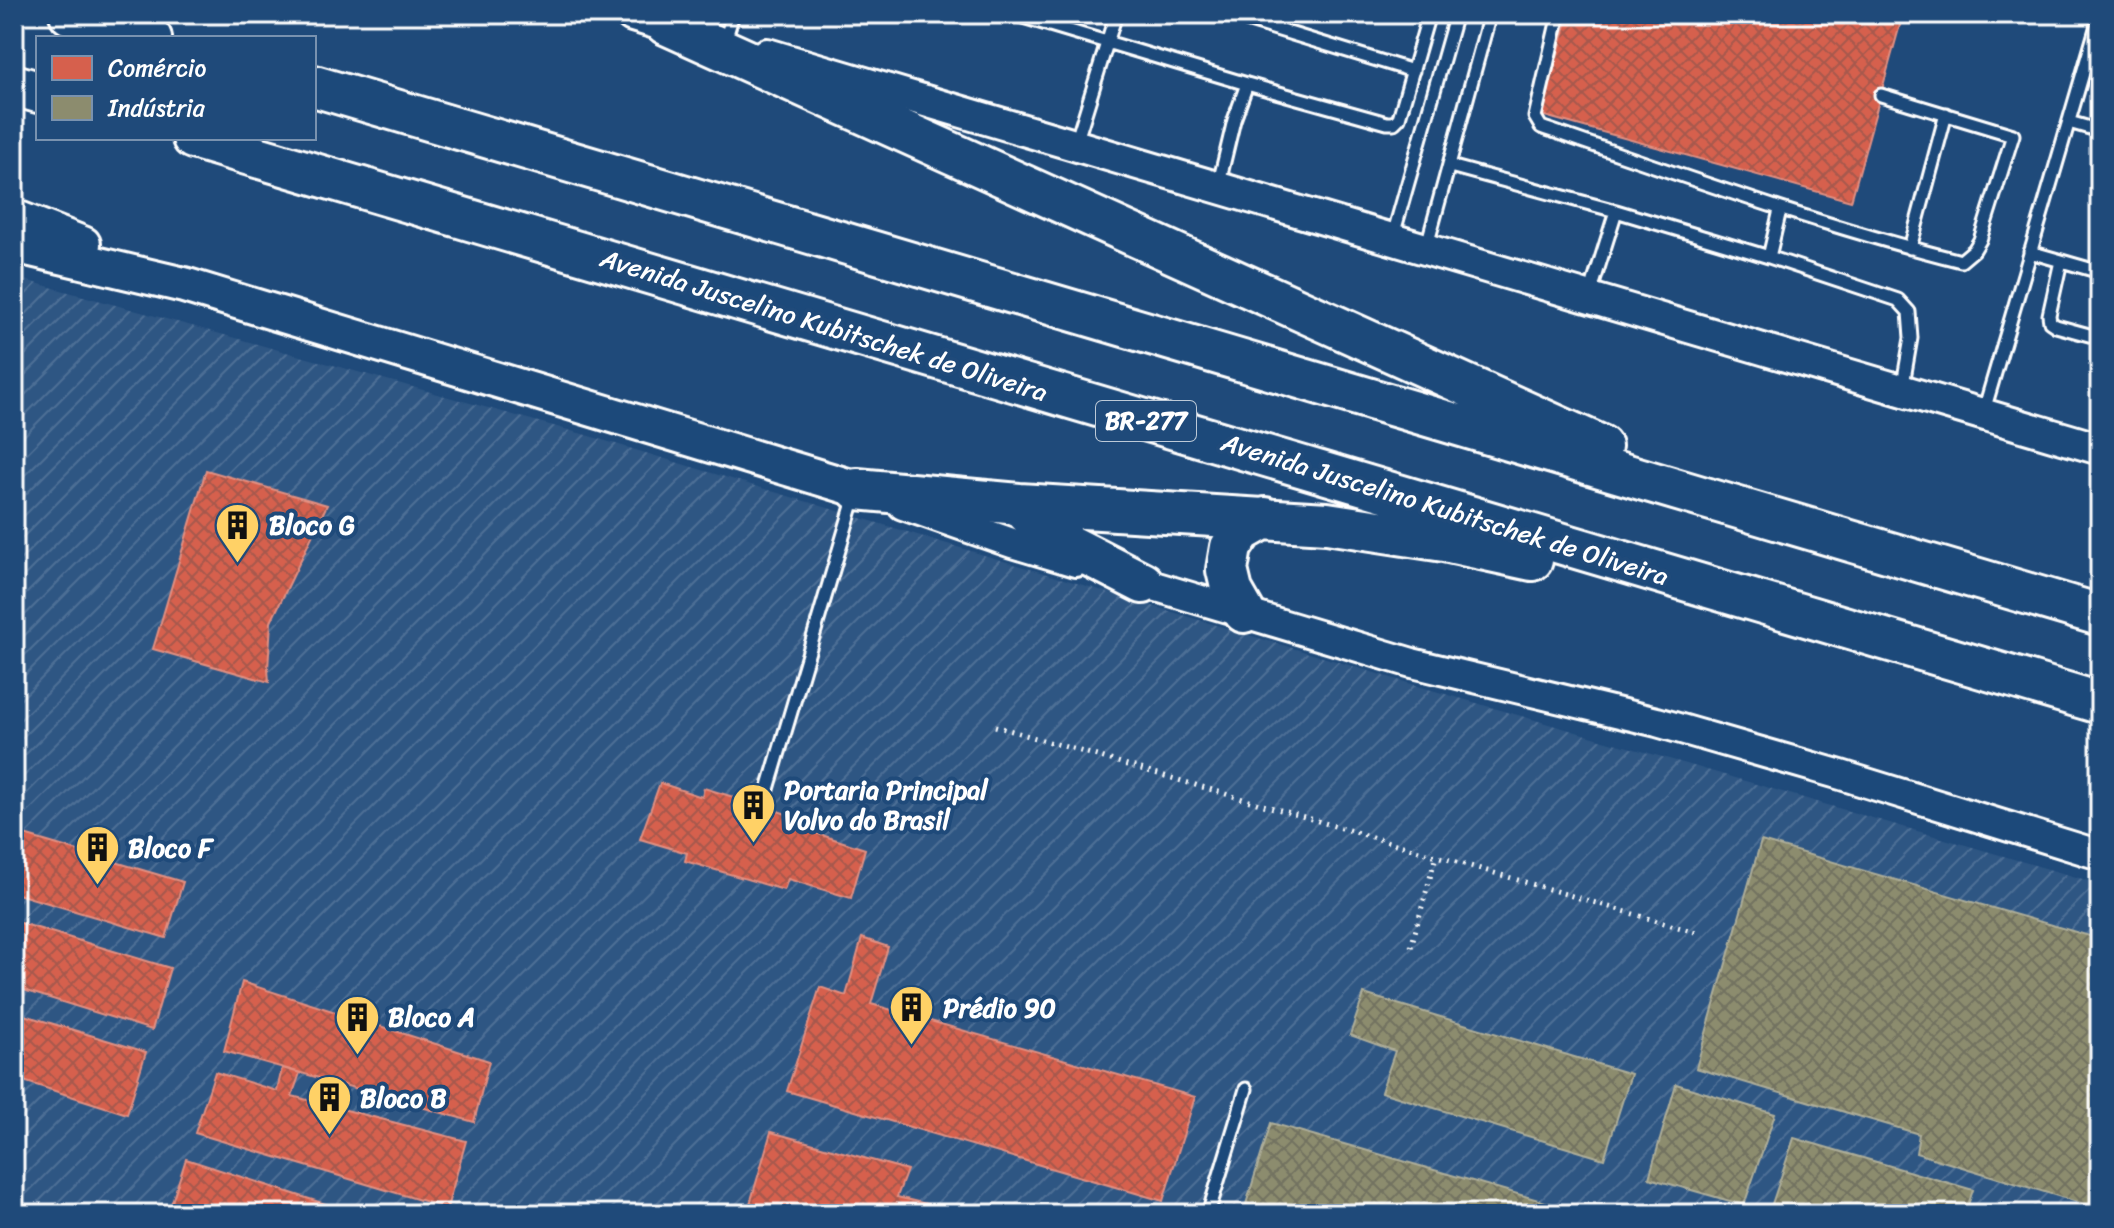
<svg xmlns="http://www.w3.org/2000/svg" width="2114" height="1228" viewBox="0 0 2114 1228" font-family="Sriracha,sans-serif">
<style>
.industrial{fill:url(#industrial-furrows)}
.shops{fill:url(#shops-cross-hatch);stroke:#e29082;stroke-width:2}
.industry{fill:url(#industry-cross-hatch);stroke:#aeae9a;stroke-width:2}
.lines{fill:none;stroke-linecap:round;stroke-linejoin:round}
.service-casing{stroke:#fff;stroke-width:17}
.tertiary-casing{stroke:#fff;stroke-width:34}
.secondary-casing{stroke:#fff;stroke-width:36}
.primary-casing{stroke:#fff;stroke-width:40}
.motorway-casing{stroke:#fff;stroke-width:46}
.path{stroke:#fff;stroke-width:5;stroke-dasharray:2 6;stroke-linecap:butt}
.service{stroke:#1f4a7a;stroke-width:11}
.tertiary{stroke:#1f4a7a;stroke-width:28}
.secondary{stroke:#1f4a7a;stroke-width:30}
.primary{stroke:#1f4a7a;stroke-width:34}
.motorway{stroke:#1f4a7a;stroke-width:40}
.labels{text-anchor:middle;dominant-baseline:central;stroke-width:8;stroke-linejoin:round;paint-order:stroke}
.shield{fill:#1f4a7a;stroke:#bcc9d7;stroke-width:2}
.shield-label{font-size:24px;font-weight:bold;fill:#fff}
.street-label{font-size:26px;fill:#fff;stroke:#1f4a7a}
.poi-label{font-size:26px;font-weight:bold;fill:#fff;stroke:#1f4a7a;text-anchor:start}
</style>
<defs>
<pattern id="industrial-furrows" width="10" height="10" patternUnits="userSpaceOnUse" patternTransform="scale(2)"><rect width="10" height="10" fill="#2e5683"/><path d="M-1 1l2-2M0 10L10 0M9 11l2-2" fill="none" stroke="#4d6f96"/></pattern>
<pattern id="shops-cross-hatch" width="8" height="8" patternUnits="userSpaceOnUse" patternTransform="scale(2)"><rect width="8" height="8" fill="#d6604d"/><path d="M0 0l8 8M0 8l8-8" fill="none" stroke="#a6594d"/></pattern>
<pattern id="industry-cross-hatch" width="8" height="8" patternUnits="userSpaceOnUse" patternTransform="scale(2)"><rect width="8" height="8" fill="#8c8c6e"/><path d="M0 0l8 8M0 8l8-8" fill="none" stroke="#727260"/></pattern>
</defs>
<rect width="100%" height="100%" fill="#1f4a7a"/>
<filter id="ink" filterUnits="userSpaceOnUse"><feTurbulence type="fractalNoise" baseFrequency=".0125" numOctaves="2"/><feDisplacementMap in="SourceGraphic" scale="16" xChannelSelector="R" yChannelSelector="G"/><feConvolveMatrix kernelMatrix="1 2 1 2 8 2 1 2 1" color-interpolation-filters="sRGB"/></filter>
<g filter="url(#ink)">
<path class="industrial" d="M14,277l572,158 842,254 672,195v330h-2086z"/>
<path class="shops" d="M1569,14h334l-52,187 -310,-86z
M206,470l121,35 -56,117 -3,47 1,13 -116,-33z
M660,783l42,14 2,-9 59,18 41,14 -1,9 62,20 -14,49 -63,-19 -4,11 -99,-29 2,-8 -47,-14z
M14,832l169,50 -17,56 -152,-45z
M14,921l156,47 -18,62 -138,-43z
M862,938l26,9 -17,57 324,93 -32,104 -376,-110 33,-104 26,9z
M242,982l247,79 -15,61 -250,-71z
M14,1012l132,40 -19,62 -113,-36z
M282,1068l18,5 -8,23 174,45 -19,67 -252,-75 20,-61 62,19z
M771,1132l136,38 -10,27 71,17h-221z
M186,1159l170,55h-188z"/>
<path class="industry" d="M1761,841l339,98v270l-184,-56 3,-19 -223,-66z
M1364,994l267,80 -27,85 -223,-67 14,-41 -45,-16z
M1676,1084l99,30 -31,91 -95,-27z
M1271,1123l316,91h-344z
M1794,1138l179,52 -8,24h-160l-33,-10z"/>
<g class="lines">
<defs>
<path id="service" d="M1013,14l234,70 -13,36 -16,67
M1227,14l186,57
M1559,14l-24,103 6,10c139,48 277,98 420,134l13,-11 6,-10 33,-105 -132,-40
M725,41l8,-27
M1247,84l140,39h7l5,-5 30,-104
M2069,122l31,9
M1076,143l40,-129
M1450,166l166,45 153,46 129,43 11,12 2,26 -9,52
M1392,239l64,-225
M1910,248l36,-134
M1426,249l64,-235
M2030,252l70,20
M1769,257l11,-47
M2061,261l-12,54 1,7 6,4 44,12
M1590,294l26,-83
M1983,414l117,-399
M763,806l92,-310
M1208,1214l38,-125"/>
<path id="tertiary" d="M903,505l109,38 64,19
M1127,578l285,85 245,59 184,53 259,80"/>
<path id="secondary" d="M767,54l1333,395"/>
<path id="primary" d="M633,14l33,10
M14,217l69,27
M14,245l170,40 673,204"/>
<path id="motorway" d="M70,14l81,24
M666,24l935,422
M14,85l24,7
M314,86l1786,529
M193,138l1907,565
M857,489l162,15 308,19 117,18 88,19
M1019,504l18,19 18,15 88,45
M1244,612l-12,-21 -5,-21 4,-23 11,-16 23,-13"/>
</defs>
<use href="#service" class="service-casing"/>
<use href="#tertiary" class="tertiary-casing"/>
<use href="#secondary" class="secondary-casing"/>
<use href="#primary" class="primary-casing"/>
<use href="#motorway" class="motorway-casing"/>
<path class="path" d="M995,726l703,207
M1411,947l25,-91"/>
<use href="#service" class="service"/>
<use href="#tertiary" class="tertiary"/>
<use href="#secondary" class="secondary"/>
<use href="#primary" class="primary"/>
<use href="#motorway" class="motorway"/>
</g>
</g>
<defs>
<symbol id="building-pin" viewBox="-11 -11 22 30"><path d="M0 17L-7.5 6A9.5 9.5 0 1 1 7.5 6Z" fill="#ffd166" stroke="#1f4a7a"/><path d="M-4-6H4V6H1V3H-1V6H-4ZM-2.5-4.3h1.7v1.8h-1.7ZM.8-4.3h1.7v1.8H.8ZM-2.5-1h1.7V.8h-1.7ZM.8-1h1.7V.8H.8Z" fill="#111"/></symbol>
</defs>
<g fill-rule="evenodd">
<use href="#building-pin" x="212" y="500" width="51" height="69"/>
<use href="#building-pin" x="728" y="780" width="51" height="69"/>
<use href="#building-pin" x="72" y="822" width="51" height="69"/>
<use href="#building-pin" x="886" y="982" width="51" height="69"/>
<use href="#building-pin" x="332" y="992" width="51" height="69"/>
<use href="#building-pin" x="304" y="1072" width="51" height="69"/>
</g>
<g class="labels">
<rect class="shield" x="1096" y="401" width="100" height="40" rx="6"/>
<g class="shield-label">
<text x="1146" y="421">BR-277</text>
</g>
<g class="street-label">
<text transform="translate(824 325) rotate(17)">Avenida Juscelino Kubitschek de Oliveira</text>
<text transform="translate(1445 509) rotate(17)">Avenida Juscelino Kubitschek de Oliveira</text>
</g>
<g class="poi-label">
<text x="269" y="525">Bloco G</text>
<text x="784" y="790">Portaria Principal<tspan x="784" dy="30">Volvo do Brasil</tspan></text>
<text x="128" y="848">Bloco F</text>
<text x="943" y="1008">Prédio 90</text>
<text x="388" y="1017">Bloco A</text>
<text x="360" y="1098">Bloco B</text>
</g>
</g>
<rect width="2114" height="1228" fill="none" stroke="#1f4a7a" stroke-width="48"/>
<rect x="24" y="24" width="2066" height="1180" fill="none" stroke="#fff" stroke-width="3" filter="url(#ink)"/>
<rect x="36" y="36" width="280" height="104" fill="#1f4a7a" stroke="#7992af" stroke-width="2"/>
<rect x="52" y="56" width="40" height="24" fill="#d6604d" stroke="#7992af" stroke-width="2"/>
<text x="108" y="76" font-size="24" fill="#ffffff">Comércio</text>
<rect x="52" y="96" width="40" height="24" fill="#8c8c6e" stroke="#7992af" stroke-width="2"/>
<text x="108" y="116" font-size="24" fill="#ffffff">Indústria</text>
</svg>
